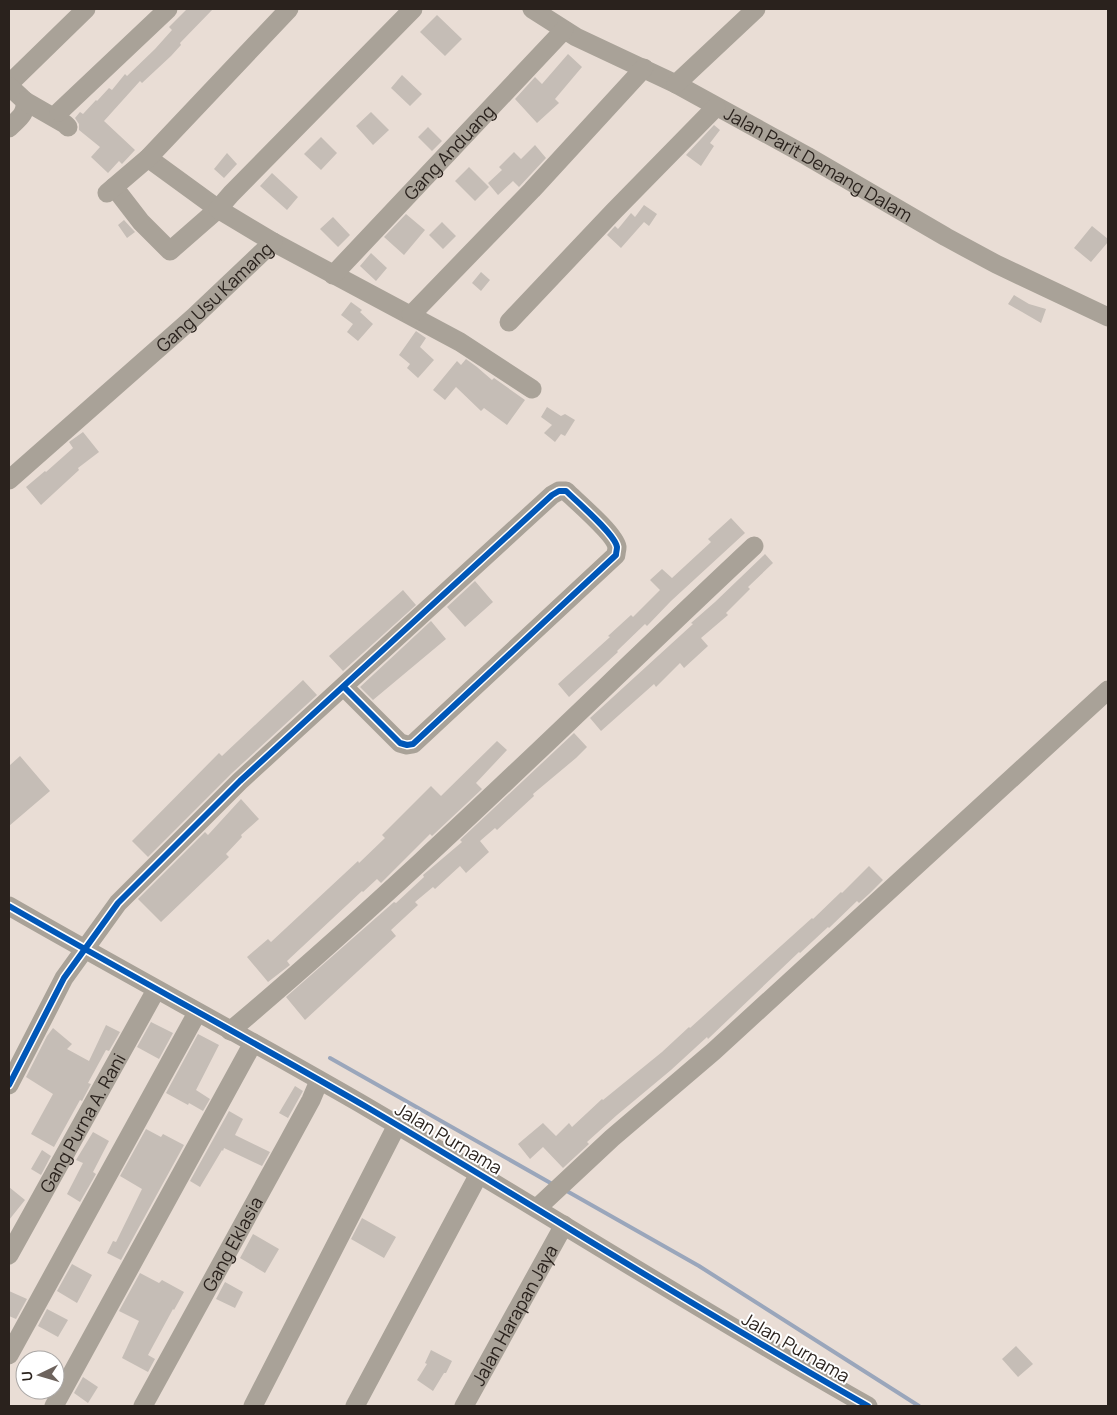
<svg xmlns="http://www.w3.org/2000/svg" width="1117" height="1415" viewBox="0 0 1117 1415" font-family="Manrope,sans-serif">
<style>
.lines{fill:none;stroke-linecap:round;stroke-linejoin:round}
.stream{stroke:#9aa6bb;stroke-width:4}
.building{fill:#c5bdb6}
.minor{stroke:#a9a298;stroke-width:19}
.cycleway-casing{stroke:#fff;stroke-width:9}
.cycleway{stroke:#0057b8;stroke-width:6}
.labels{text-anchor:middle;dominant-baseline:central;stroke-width:4;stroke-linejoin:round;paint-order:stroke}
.street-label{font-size:18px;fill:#2a221d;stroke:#fff}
</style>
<rect width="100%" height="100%" fill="#e9ddd5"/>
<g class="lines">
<path class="stream" d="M330,1058l224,127
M565,1190l134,76 220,140"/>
</g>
<path class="building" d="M187,9h26l-33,34 1,2 -10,11 -29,27 -2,-2 -36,40 31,29 -13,14 -3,-3 -11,12 -17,-16 9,-10 -21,-17v-6l-4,-6 5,-6 3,2 13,-14 1,1 12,-13 3,2 13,-16 2,2 28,-27 17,-19 -3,-3z
M437,15l25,24 -17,17 -25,-24z
M568,54l14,13 -27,32 4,4 -22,20 -22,-24 20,-22 7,7z
M402,75l20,19 -12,12 -19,-18z
M371,112l18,18 -16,15 -17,-19z
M714,125l6,5 -10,13 4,3 -13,20 -15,-11z
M428,127l14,14 -10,10 -14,-14z
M321,137l16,16 -16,17 -17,-16z
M535,145l11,13 -27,29 -6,-6 -15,14 -10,-12 14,-13 -3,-3 15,-15 7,7z
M227,153l10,11 -13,14 -10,-9z
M469,167l20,20 -14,14 -20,-20z
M272,173l26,24 -11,13 -27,-24z
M644,205l13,9 -8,12 -5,-4 -23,26 -14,-13 8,-9 3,3 13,-16 4,4z
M406,214l19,16 -21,25 -20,-18z
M333,217l17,18 -12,12 -18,-18z
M124,220l11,12 -8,6 -9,-13z
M442,222l14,14 -13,13 -14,-14z
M1092,226l16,13v3l-17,20 -17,-14z
M371,253l16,15 -11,13 -16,-15z
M481,272l9,8 -9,11 -9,-8z
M1014,295l15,9 17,5 -5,14 -33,-19z
M351,302l11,8 -2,2 13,12 -15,17 -11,-9 6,-8 -12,-9z
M416,331l10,7 -6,9 14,13 -16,18 -11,-10 3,-4 -11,-9z
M466,359l11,8 15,13 2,-2 31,22 -18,25 -23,-17 -3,3 -25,-24 -11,13 -12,-10 24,-29 4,4z
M547,407l14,9 4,-2 10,6 -10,16 -4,-2 -6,8 -11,-9 8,-8 -11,-8z
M83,432l16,20 -21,16 1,2 -38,35 -15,-18 19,-16 1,1 27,-24 -4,-6z
M731,518l14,15 -74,68 -24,25 -2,-2 -28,27 1,1 -49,45 -11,-13 52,-47 -2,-1 23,-21 2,2 27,-27 -10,-10 12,-11 10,9 39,-36 -3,-3z
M765,554l8,9 -25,24 2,2 -24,24 2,2 -27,23 7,8 -24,22 -4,-5 -24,24 -2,-3 -53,47 -11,-13 103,-94 -2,-1 24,-21z
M475,581l18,21 -28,25 -18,-20z
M403,590l13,15 -73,66 -14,-15z
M431,621l15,18 -73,61 -13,-13z
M303,680l14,15 -85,78 -84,84 -16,-16 87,-88 3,3z
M574,733l13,14 -11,11 -43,36 1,2 -37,34 -2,-2 -15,13 9,11 -23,21 -6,-7 -25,23 -2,-2 -18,15 3,3 -27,25 5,6 -91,84 -19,-23 108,-95 2,1 28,-26 -1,-2 39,-33 -2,-2z
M497,741l10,9 -31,33 6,6 -50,47 -2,-2 -49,49 -4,-4 -14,13 -1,-1 -75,70 3,4 -22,17 -21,-25 21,-18 3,3 87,-81 1,2 26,-25 -3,-3 49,-49 10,10z
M20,756l30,35 -41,35v-60z
M241,799l18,20 -18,16 1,2 -16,17 3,3 -68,65 -23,-23 67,-67 3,3z
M869,866l14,14 -14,14 -10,9 -2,-2 -28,27 -1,-1 -28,26 -1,-1 -91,87 -1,-2 -36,33 -54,45 -30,27 2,2 -26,24 -20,-21 -13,12 -12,-15 25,-21 13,13 13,-13 3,4 30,-28 1,1 59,-48 27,-25 1,1 122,-110 1,1 28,-27 1,1z
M151,1022l22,11 -14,26 -22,-12z
M106,1025l14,7 -11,19 -3,-1 -18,33 3,1 -9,17 -2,-1 -26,47 -23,-13 22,-40 -27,-17 21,-41 6,-8 19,16 -5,5 22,12z
M198,1034l21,11 -23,45 14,9 -7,12 -14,-8 -1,2 -22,-12z
M295,1086l8,5 -15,27 -9,-5z
M229,1111l14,8 -8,16 35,17 -8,14 -38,-18 -1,3 -1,-1 -22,37 -10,-6z
M146,1129l15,8 2,-3 21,11 -63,115 -14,-7 6,-12 3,1 26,-53 -22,-13z
M93,1132l16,9 -16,31 3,2 -16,28 -13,-8 16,-31 -7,-3z
M42,1150l9,6 -10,19 -10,-6z
M9,1187l16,13 -16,20z
M362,1218l34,19 -12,21 -33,-19z
M253,1234l26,15 -14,24 -25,-15z
M72,1264l20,11 -15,28 -20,-12z
M140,1273l19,10 3,-3 22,12 -10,18 -1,-1 -25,46 7,4 -7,13 -26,-14 17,-37 -20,-10z
M225,1282l18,10 -8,16 -19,-9z
M9,1291l18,8 -11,20 -7,-3z
M47,1309l21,11 -10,17 -20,-11z
M1016,1346l17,18 -15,13 -16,-18z
M431,1350l21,11 -6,12h-2l-11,18 -16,-11 10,-16 -2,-1z
M83,1377l15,10 -10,16 -14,-10z"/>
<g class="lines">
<g class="minor">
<path id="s1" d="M532,9l44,28 100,47 131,72 139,81 50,27 112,53"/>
<path d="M9,84l77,-75"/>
<path d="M676,84l80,-75"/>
<path d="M9,86l16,15c1,14 -6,17 -16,27"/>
<path d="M25,101l40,23 3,3"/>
<path d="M59,112l109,-103"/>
<path d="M114,187l27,35 29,29 48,-42 -70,-51"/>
<path d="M107,193l41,-35 141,-149"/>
<path d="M273,242l187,100 72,47"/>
<path id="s2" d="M333,275l231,-245"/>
<path d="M411,315l121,-125 112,-122"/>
<path d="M509,322l105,-111 102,-104"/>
<path id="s3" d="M9,480l185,-163 79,-75 -55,-33 13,-15 182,-185"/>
<path d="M9,906c120,69 242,134 361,203 167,98 330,202 498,297"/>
<path d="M230,1031c182,-153 350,-322 524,-485"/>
<path d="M9,1085l55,-107 54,-75 122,-122 312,-286 7,-4h7c10,10 49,43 51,56 0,3 -1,5 -1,8l-203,189 -6,1 -7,-2 -56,-56"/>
<path d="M537,1208l75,-70 102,-87 394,-361"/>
<path id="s4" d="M9,1255l147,-265"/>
<path d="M9,1355l188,-342"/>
<path d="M54,1406l199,-363"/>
<path id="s5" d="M143,1406l144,-262 24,-44 8,-19"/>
<path d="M253,1406l144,-281"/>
<path d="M355,1406l124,-232"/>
<path id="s6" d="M464,1406l100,-181"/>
</g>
<defs>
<path id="cycleway" d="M9,906c120,69 242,134 361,203 167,98 330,202 498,297
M9,1085l55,-107 54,-75 122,-122 312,-286 7,-4h7c10,10 49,43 51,56 0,3 -1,5 -1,8l-203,189 -6,1 -7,-2 -56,-56"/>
</defs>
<use href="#cycleway" class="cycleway-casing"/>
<use href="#cycleway" class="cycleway"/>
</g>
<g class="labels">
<g class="street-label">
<text stroke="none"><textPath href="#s2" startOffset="169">Gang Anduang</textPath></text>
<text stroke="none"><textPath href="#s1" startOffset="326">Jalan Parit Demang Dalam</textPath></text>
<text stroke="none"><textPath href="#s3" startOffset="275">Gang Usu Kamang</textPath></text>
<text stroke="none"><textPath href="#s4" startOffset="151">Gang Purna A. Rani</textPath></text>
<text transform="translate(449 1138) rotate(31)">Jalan Purnama</text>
<text stroke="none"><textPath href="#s5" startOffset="185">Gang Eklasia</textPath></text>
<text stroke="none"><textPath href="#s6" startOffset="104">Jalan Harapan Jaya</textPath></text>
<text transform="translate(796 1347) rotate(30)">Jalan Purnama</text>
</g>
</g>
<rect width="1117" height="1415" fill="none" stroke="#2a221d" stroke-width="20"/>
<g transform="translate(40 1375) rotate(265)"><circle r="24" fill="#ffffff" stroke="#aaa7a5"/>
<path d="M0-4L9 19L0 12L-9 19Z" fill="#6d635d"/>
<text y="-8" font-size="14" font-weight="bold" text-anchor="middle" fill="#2a221d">U</text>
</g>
</svg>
